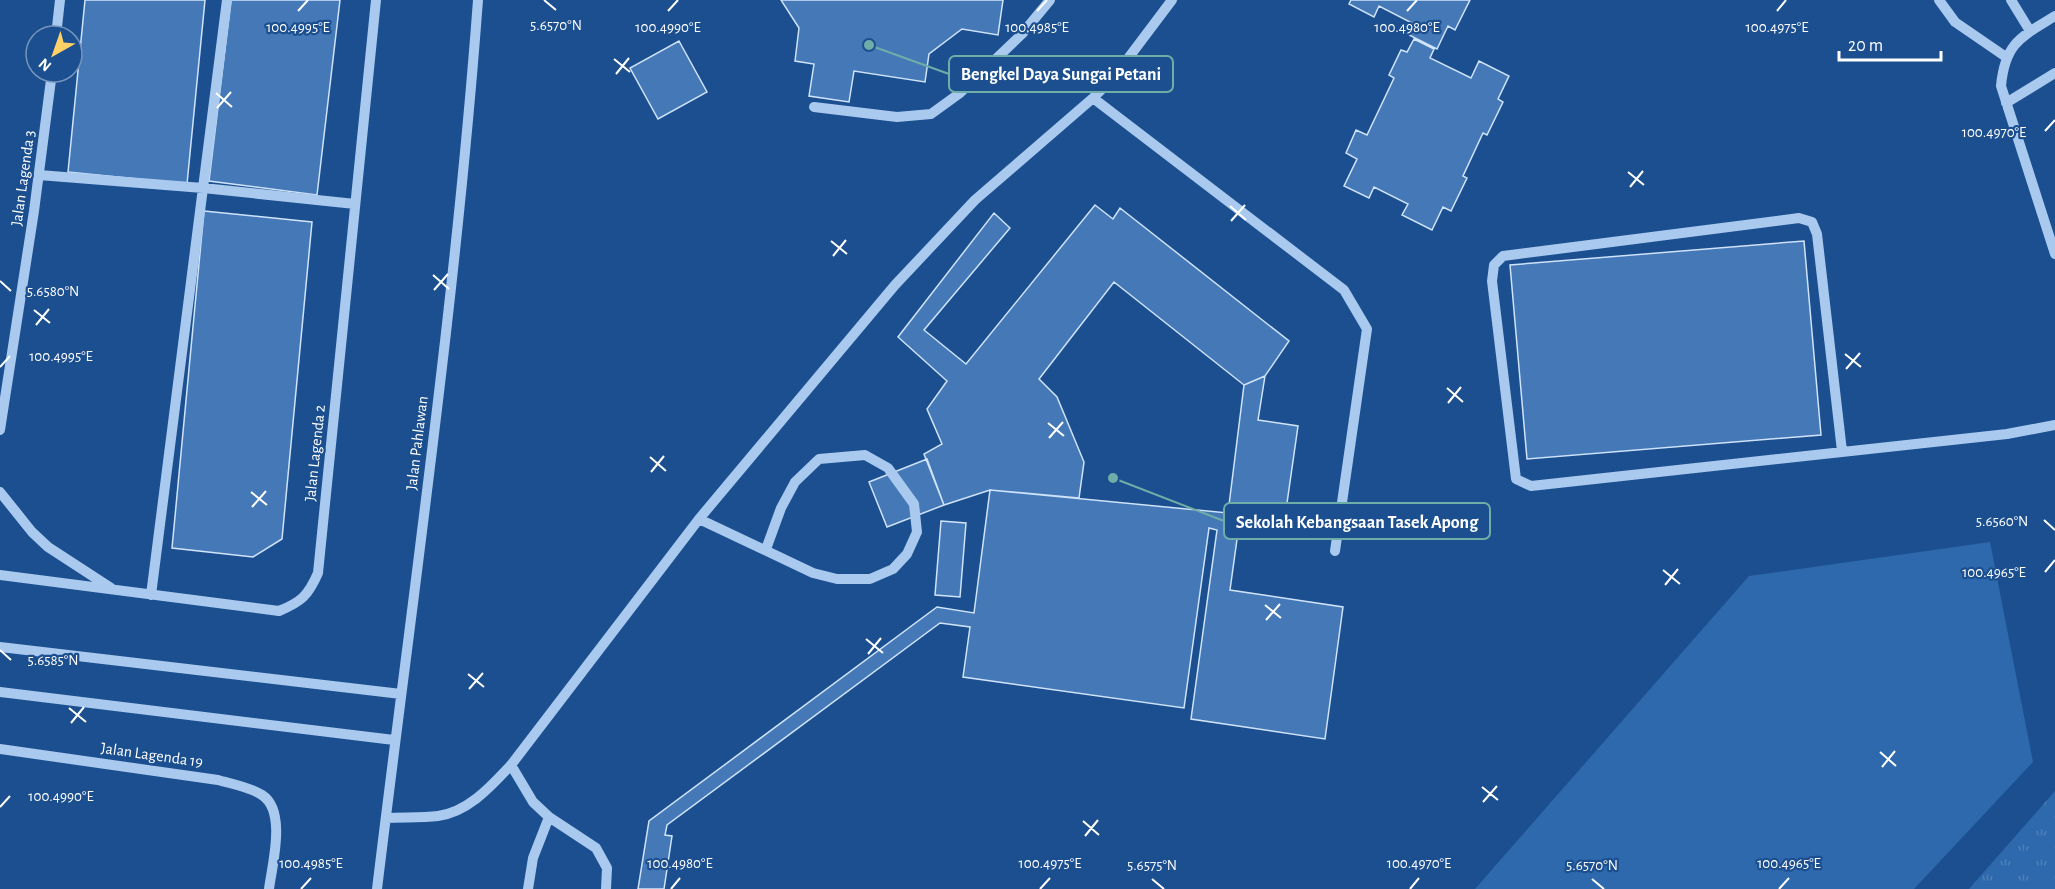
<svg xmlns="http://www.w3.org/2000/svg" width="2055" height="889" viewBox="0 0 2055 889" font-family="'Alegreya Sans',sans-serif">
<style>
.grass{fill:url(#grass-tufts)}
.pitch{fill:#2e69ad}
.building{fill:#4478b7;stroke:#cfe3fa;stroke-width:1.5}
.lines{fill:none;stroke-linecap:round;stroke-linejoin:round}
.minor{stroke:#a9c9ee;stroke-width:10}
.ticks{fill:none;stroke:#fff;stroke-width:2}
.labels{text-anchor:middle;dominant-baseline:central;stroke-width:4.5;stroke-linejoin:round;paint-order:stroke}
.street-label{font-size:16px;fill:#fff;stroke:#1b4f8f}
.ticks-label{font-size:15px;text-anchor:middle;fill:#fff;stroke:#1b4f8f;stroke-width:4.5;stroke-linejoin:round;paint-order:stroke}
.leader{fill:none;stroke:#6fada8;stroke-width:2}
.callout-dot{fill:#6fada8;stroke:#1b4f8f;stroke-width:2}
.callout{fill:#1b4f8f;stroke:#6fada8;stroke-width:2}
.callout-label{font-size:18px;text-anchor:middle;font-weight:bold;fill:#fff}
</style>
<defs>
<pattern id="grass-tufts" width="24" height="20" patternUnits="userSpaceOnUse" patternTransform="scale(1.5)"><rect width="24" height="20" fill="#2e69ad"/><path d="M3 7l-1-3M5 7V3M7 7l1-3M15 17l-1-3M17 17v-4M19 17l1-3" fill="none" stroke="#4d80b9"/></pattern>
</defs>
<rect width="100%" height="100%" fill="#1b4f8f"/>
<path class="grass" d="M2055,791v98h-86z"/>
<path class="pitch" d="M1990,542l43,220 -119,127h-439l274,-313z"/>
<path class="building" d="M85,0h120l-18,184 -119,-12z
M231,0h109l-23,195 -108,-14z
M781,0h222l-5,35 -36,-6 -33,25 -4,28 -71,-11 -5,31 -40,-6 5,-32 -19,-3 4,-33z
M1351,0h119l-15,30 -7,-4 -11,23 -30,-15 5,-11 -33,-17 -5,11 -25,-13z
M1414,39l20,10 -4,9 41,20 8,-17 30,15 -11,23 5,3 -16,33 -4,-2 -20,43 4,2 -16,33 -8,-4 -11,23 -30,-15 6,-11 -34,-17 -5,11 -25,-12 13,-27 -11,-6 10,-23 11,5 27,-57 -5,-3 12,-25 6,2z
M679,41l28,51 -49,27 -28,-51z
M1095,205l18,14 7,-11 169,133 -24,35 -21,9 -130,-103 -75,97 18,18 27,65 -5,36 -89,-8 -46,15 -20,-51 18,-10 -15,-35 20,-28 -49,-44 96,-124 16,15 -86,102 42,34z
M204,211l108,11 -30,317 -29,18 -81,-9z
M1804,241l17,194 -294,24 -17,-194z
M1265,376l-7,44 40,6 -14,98 -6,-1 -2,15 -38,-6 -8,58 113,17 -18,132 -134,-20 26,-189 -8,-2 -25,180 -221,-31 7,-50 -30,-4 -273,202 -2,10 7,1 -8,53h-26l11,-68 288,-214 37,6 16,-123 238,23 16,-128z
M927,459l17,46 -57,22 -18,-45z
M941,521l25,2 -6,74 -25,-2z"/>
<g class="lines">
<path class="minor" d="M1939,0l16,22 51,35
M2011,0l19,31
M2055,16c-34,21 -50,27 -54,70l54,168
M56,36l4,-36
M1093,98l251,192 23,39 -32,222
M2006,103l49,-30
M814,107l83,10 34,-3 29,-21 62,-59 28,-34
M39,175l164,13 152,16
M0,430l34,-219 18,-139
M1842,451l-25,-217 -5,-12 -13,-4 -296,38 -9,9 -2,16 24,198 15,7 476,-52 48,-9
M0,492l32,40 16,15 63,41
M699,519l114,54 24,6h33l23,-10 14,-15 10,-22 -3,-28 -26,-36 -23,-13 -46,4 -24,23 -14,26 -15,41
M0,575l279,36c22,-9 29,-15 39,-38l58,-573
M151,595l76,-595
M0,647l401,47
M0,692l394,48
M0,749l218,31c14,4 32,7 44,15 25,16 10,70 7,94
M511,765l22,37 16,15 47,31 11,20 -1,21
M386,818c17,-1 35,0 52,-2 31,-4 54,-31 73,-51l188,-246 196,-234 80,-85 118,-102 21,-21 58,-77
M377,889c36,-296 79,-592 101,-889
M528,889l5,-31 16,-41"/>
</g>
<path class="ticks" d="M544,0l12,10M298,11l10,-11M668,11l10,-11M1037,11l10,-11M1407,11l10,-11M1777,11l9,-11M614,59l16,13M616,74l13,-16M216,93l16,14M217,108l14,-16M2045,131l10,-11M1628,172l16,13M1630,187l13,-16M1230,206l16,14M1231,221l14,-16M831,241l16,13M833,256l13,-16M433,275l16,14M0,281l11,10M434,290l14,-16M34,310l16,13M36,325l13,-16M1845,354l16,13M0,367l10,-11M1846,369l14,-16M1447,388l16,14M1448,403l13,-16M1048,423l16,13M1049,438l14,-16M650,457l16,14M651,472l13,-16M251,492l16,13M252,507l14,-16M2044,520l11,10M1663,570l17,14M2045,572l10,-12M1665,585l13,-16M1265,605l16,13M1266,620l14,-16M866,639l17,14M0,650l11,10M868,654l13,-16M468,674l16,13M469,689l14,-16M69,708l17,14M71,723l13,-16M1880,752l16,14M1882,767l13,-16M1482,787l16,13M1483,802l14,-16M0,807l10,-11M1083,821l16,14M1085,836l13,-16M1152,879l12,10M1592,879l12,10M301,889l10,-11M671,889l9,-11M1040,889l10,-11M1410,889l9,-11M1779,889l10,-11"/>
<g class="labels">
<g class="street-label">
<text transform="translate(23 178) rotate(-82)">Jalan Lagenda 3</text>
<text transform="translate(417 443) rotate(-83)">Jalan Pahlawan</text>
<text transform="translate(315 453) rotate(-84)">Jalan Lagenda 2</text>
<text transform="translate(152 755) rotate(8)">Jalan Lagenda 19</text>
</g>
</g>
<g class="ticks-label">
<text x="556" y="30">5.6570°N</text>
<text x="298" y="32">100.4995°E</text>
<text x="668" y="32">100.4990°E</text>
<text x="1037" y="32">100.4985°E</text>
<text x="1407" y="32">100.4980°E</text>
<text x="1777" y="32">100.4975°E</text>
<text x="1994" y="137">100.4970°E</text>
<text x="53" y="296">5.6580°N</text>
<text x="61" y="361">100.4995°E</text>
<text x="2002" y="526">5.6560°N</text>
<text x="1994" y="577">100.4965°E</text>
<text x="53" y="665">5.6585°N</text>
<text x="61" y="801">100.4990°E</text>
<text x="311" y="868">100.4985°E</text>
<text x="680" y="868">100.4980°E</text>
<text x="1050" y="868">100.4975°E</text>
<text x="1419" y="868">100.4970°E</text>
<text x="1789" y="868">100.4965°E</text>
<text x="1152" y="870">5.6575°N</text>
<text x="1592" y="870">5.6570°N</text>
</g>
<path class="leader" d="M869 45L949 74M1113 478L1224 521"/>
<g class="callout-dot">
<circle cx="869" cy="45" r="6"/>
<circle cx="1113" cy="478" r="6"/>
</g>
<g class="callout">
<rect x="949" y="56" width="224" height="36" rx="6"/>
<rect x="1224" y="503" width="266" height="36" rx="6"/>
</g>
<g class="callout-label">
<text x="1061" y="80">Bengkel Daya Sungai Petani</text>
<text x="1357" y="528">Sekolah Kebangsaan Tasek Apong</text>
</g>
<g transform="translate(54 54) rotate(220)"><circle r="28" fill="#1b4f8f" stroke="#7695bc" stroke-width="1.5"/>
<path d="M0-4.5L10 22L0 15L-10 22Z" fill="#ffd166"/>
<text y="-9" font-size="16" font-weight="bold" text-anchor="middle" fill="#ffffff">N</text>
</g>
<path d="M1839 51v9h102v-9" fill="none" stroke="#ffffff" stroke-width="3"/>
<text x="1848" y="51" font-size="18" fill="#ffffff" stroke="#1b4f8f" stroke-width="4.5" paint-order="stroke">20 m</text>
</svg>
